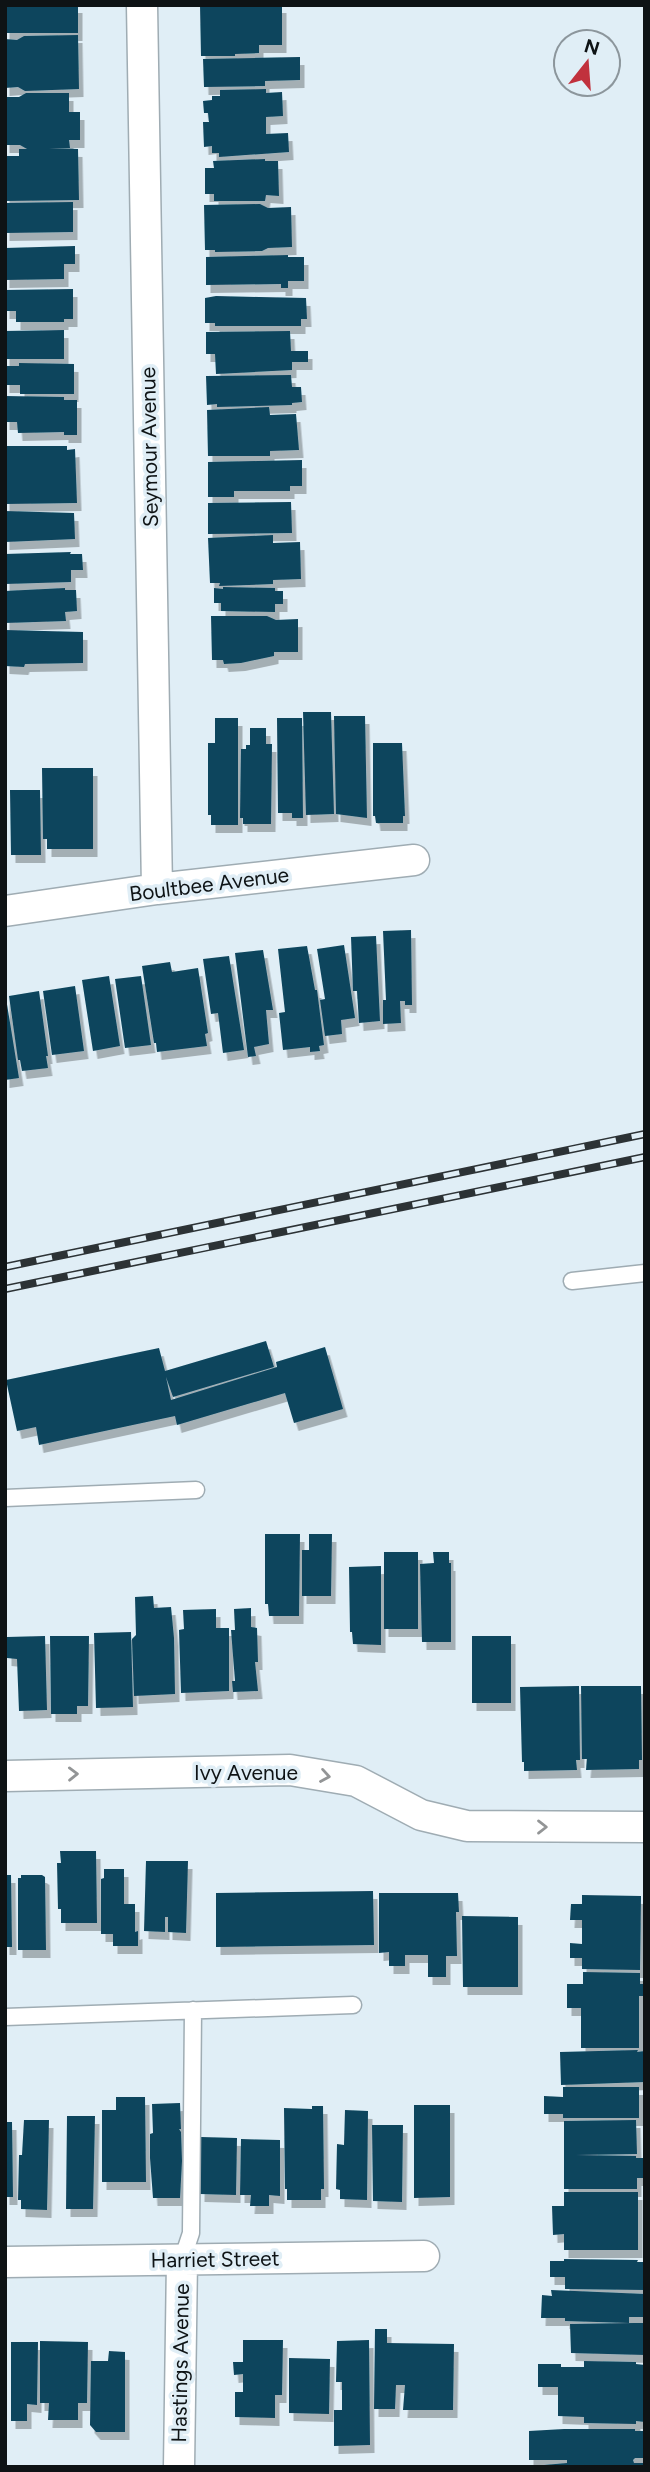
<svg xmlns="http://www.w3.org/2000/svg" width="650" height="2472" viewBox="0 0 650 2472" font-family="Figtree,sans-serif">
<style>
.building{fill:#0b455d;filter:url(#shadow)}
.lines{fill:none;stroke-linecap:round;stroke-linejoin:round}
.service-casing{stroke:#9facb3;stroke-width:19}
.minor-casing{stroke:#9facb3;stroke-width:33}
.service{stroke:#fff;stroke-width:16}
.minor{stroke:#fff;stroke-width:30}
.rail-casing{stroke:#2c3235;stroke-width:8}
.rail{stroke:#e0eef6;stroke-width:5;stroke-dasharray:16;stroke-linecap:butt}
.oneway{stroke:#939596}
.labels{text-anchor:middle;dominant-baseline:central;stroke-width:7;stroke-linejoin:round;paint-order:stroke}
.street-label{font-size:21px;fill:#0e1315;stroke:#e0eef6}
</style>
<defs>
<filter id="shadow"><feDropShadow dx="4.5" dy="8" stdDeviation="0" flood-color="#0004"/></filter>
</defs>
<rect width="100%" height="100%" fill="#e0eef6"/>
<path class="building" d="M5,5h73v28h-73z
M200,5h82v40h-23v8l-24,1v2h-34z
M78,35l1,54 -54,2 -7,-4 -13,1v-49l12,1 7,-4z
M300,57v23l-35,1v5l-61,1 -1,-28z
M266,89v4l16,-1 1,24 -17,1v17l22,-1 1,19 -70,5v-4h-7v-7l-8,1 -1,-25h6l-1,-9h-4l-1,-12 9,-1v-4h8v-6z
M26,93h43v19h11v28h-11l1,8h-21l29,1 1,51 -74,1v-45h14v-7h8l-7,-4h-15v-48h14z
M265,159v2h13l1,35 -13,-1 -1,6h-51v-7h-9v-26h9l-1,-7z
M73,202v30l-68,1v-30z
M260,204l8,4 23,-1 1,40 -24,1 -6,3 -47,1v-2h-10l-1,-45z
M75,246v18h-11v15l-59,1v-32z
M288,255v2h16v24h-16v7h-7v-4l-75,1v-28z
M73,289v30h-9v3h-48v-11h-11v-21z
M216,296l90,2 1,21h-6v7h-86v-3h-10v-25z
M64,330v29h-59v-28z
M290,331l1,20h17v11h-16v8l-76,4 -1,-20h-9v-22z
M19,363l55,1v30h-54v-9h-15v-19h14z
M291,375l1,12h9l1,15 -10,1v2l-75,2v-3l-10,1 -1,-29z
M5,396l59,1v3h13v35h-13v-3l-46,1 -1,-11h-12z
M269,407l1,8 26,-1 3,36 -29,1v5h-62l-1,-46z
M5,446h62v4l8,-1 2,54 -72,1z
M302,460v26h-12v5h-56v6h-26v-35z
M291,502l1,31 -84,1v-31z
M5,511l69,2 1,26 -70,3z
M273,535v8l27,-1 1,37 -28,1v4l-54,2 1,-3h-10l-2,-45z
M71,552l-1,2h12l1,16h-12v12l-66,2v-30z
M223,587l52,1v3h8v13h-8v8l-54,-1v-8h-7v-15l9,1z
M65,588v2h11l1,21 -12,1 1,9 -61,2v-32z
M211,616h56l9,4 22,-1v33h-24v4l-33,7 -17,1 -1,-4h-11z
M5,630l78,2v31l-58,1 -1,3 -19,-1z
M303,712h28l3,102 -28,1z
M334,716h31l2,102 -31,-4z
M215,718h23v107h-27v-10h-3v-72h7z
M277,718h25l1,100h-11v-5h-14z
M250,728h16v16h6l-1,80h-28v-6h-3l1,-69h5v-4h4z
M373,743h29l3,73h-2v7h-27l-1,-7h-2z
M42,768h51v81h-46v-10h-4z
M10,790h30l1,65h-30z
M411,930l1,75h-7v-4h-5l1,22 -18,1v-24h3l-3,-69z
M376,936l4,85 -21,2 -2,-32h-4l-2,-54z
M344,945l11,73 -14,2 1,14 -17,2 -5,-36 5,-1 -8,-50z
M307,946l8,44h2l7,55 -5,1 1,5 -10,1v-5l-27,3 -4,-37 6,-1 -7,-63z
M263,950l10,60h-7l3,34 -15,3 2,9 -8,1 -13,-104z
M229,956l15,94 -21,3 -5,-40 -7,1 -8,-55z
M170,962l2,10 26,-4 10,65 -3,1 2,12 -50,6 -1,-9h-2l-12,-77z
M109,976l11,70 -27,5 -11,-71z
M141,976l10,69 -26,3 -10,-69z
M75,986l9,65 -32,4 -9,-64z
M39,991l9,65h-2l2,12 -26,3 -2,-11h-2l-9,-64z
M5,992l14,86 -14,2z
M266,1341l8,26 -101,30 -7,-20 5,23 106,-33 -1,-5 49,-15 18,62 -49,14 -9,-30 -108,32 -2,-9 -136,29 -3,-18 -19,4 -11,-51 153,-32 6,23z
M265,1534h35l-1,82h-30l-1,-12h-3z
M309,1534h23l-1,62h-29v-46h7z
M384,1552h34v77h-34z
M433,1552h16v11h2v79h-29l-2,-78 14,-1z
M381,1566v79l-28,-1 -1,-12h-2l-1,-65z
M153,1596l1,12 17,-1 3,31 1,56 -41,2 -2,-57 4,-4 -1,-38z
M251,1608v19l6,1 1,34h-3l3,29 -25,1 -1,-11h3l-4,-51h4l-1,-21z
M216,1609v19h13v63l-48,2 -2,-63 5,-1 -1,-19z
M131,1632l2,75 -37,1 -2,-75z
M45,1636l2,74 -28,1 -2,-52 -10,-1v-21z
M50,1636h39l-1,70h-11v8h-26z
M472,1636h39v67h-39z
M579,1686l1,74h-4l1,10 -53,1v-9h-2l-2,-75z
M581,1686h60l1,74h-3v9l-53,1 1,-11h-5z
M60,1851h36l1,72h-36v-14h-3l-1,-46h4z
M146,1861h42l-2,72 -18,-1v-15h-3v15l-21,-1z
M104,1869h20v35h11v28l3,-1v15h-25v-12h-12v-55l3,-1z
M5,1875h6l1,72h-7z
M21,1875h21l3,2 1,73h-28v-72h3z
M373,1891l1,54 -158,2v-54z
M379,1893h79l1,19h-3l1,44h-11v21h-18v-22h-23v11h-16v-14l-10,1z
M582,1895l59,1 -1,74 -58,-1v-11h-12v-15l12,1v-24h-12l1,-16h11z
M462,1916l56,1v70h-55z
M583,1972l57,1v11h5v12h-6v52h-58v-40h-14v-24h16z
M638,2050l-1,2 8,-1v31l-84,3 -1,-33z
M563,2087h76v31h-76v-4h-19v-18l19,1z
M116,2097h29l1,85h-44v-72h14z
M180,2103l1,26h-2l2,3 1,29 -2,37h-27l-3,-40v-24l3,-1 -1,-29z
M414,2105h36v92l-36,1z
M312,2106h11l1,83h-3v11h-34v-11h-2l-1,-81 28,1z
M345,2110l23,1 -1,89 -27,-1v-9l-4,-1 1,-45 7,1z
M67,2116h28l-2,93h-27z
M24,2120h25l-2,90 -26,-1v-9h-3l1,-45h3z
M636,2120l1,34 -61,1 60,1v2h9v20h-8v11h-73v-68z
M5,2122h7l1,75h-8z
M372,2125h31l-1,77 -29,-1z
M201,2137l36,1 -1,57 -36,-1z
M241,2139l39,1v56l-11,-1v11h-19l1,-11h-11z
M564,2192h74v58h-74v-16l-11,1 -1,-29h12z
M564,2259l74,1 -1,2h8v28l-80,-1v-12h-15v-16h14z
M551,2290l94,4v23h-16v6l-64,-2v-3h-24l1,-23 10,1z
M634,2323h11v32l-74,-2 -1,-29z
M375,2329h12v14l67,1 -1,66h-50l2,-25h-9l-1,24h-21z
M243,2340h40l-1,55h-7v23l-40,-1v-25h8v-18l-9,1 -1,-13h10z
M369,2340l1,105 -36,1v-36h8v-28h-6l1,-41z
M40,2341l48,1 -1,61h-9v17h-30l1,-17h-9z
M11,2342h27l-1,63 -10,-1v17h-16z
M109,2351l16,1v80h-29l-6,-7 1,-64h17z
M289,2358l41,1 -1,55 -40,-1z
M584,2361l52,1v2l9,1v57l-9,-1v3l-52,-1v-6l-26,-1v-29h-20v-23h23v3h23z
M564,2429h71v2h10v27h-10l-2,2 1,3h11v4h-101v-2l23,-2v-3h-38v-29z"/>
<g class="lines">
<defs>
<path id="service" d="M572,1281l73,-8
M5,1498l191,-8
M5,2017l348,-12
M182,2260l9,-27 2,-223"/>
<path id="minor" d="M142,5l15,884
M5,911l152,-22 257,-29
M5,1776l285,-6 66,11 65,34 46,11 178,1
M5,2262l419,-6
M179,2467l3,-207"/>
</defs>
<use href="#service" class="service-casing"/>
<use href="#minor" class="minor-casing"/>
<use href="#service" class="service"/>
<use href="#minor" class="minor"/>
<defs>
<path id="rail" d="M5,1267l640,-133
M5,1289l640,-132"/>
</defs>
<use href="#rail" class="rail-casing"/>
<use href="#rail" class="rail"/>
</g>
<defs><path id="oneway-chevron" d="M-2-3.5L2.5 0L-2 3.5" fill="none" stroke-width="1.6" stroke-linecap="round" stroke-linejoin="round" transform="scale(1.75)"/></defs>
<g class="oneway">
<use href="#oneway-chevron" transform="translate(73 1774) rotate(-1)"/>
<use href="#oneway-chevron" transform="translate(325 1776) rotate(10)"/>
<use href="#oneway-chevron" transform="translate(542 1827)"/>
</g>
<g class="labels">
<g class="street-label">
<text transform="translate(149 447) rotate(-91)">Seymour Avenue</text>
<text transform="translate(209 884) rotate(-7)">Boultbee Avenue</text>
<text x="246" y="1772">Ivy Avenue</text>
<text transform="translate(215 2259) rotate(-1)">Harriet Street</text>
<text transform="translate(180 2363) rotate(-89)">Hastings Avenue</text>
</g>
</g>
<rect width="650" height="2472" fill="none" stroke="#0e1315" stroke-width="14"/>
<g transform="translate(587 63) rotate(17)"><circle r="33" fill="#e0eef6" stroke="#8c969c" stroke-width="2"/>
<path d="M0-5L12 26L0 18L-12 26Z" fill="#c1313d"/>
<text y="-10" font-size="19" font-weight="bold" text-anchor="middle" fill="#0e1315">N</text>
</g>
</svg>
